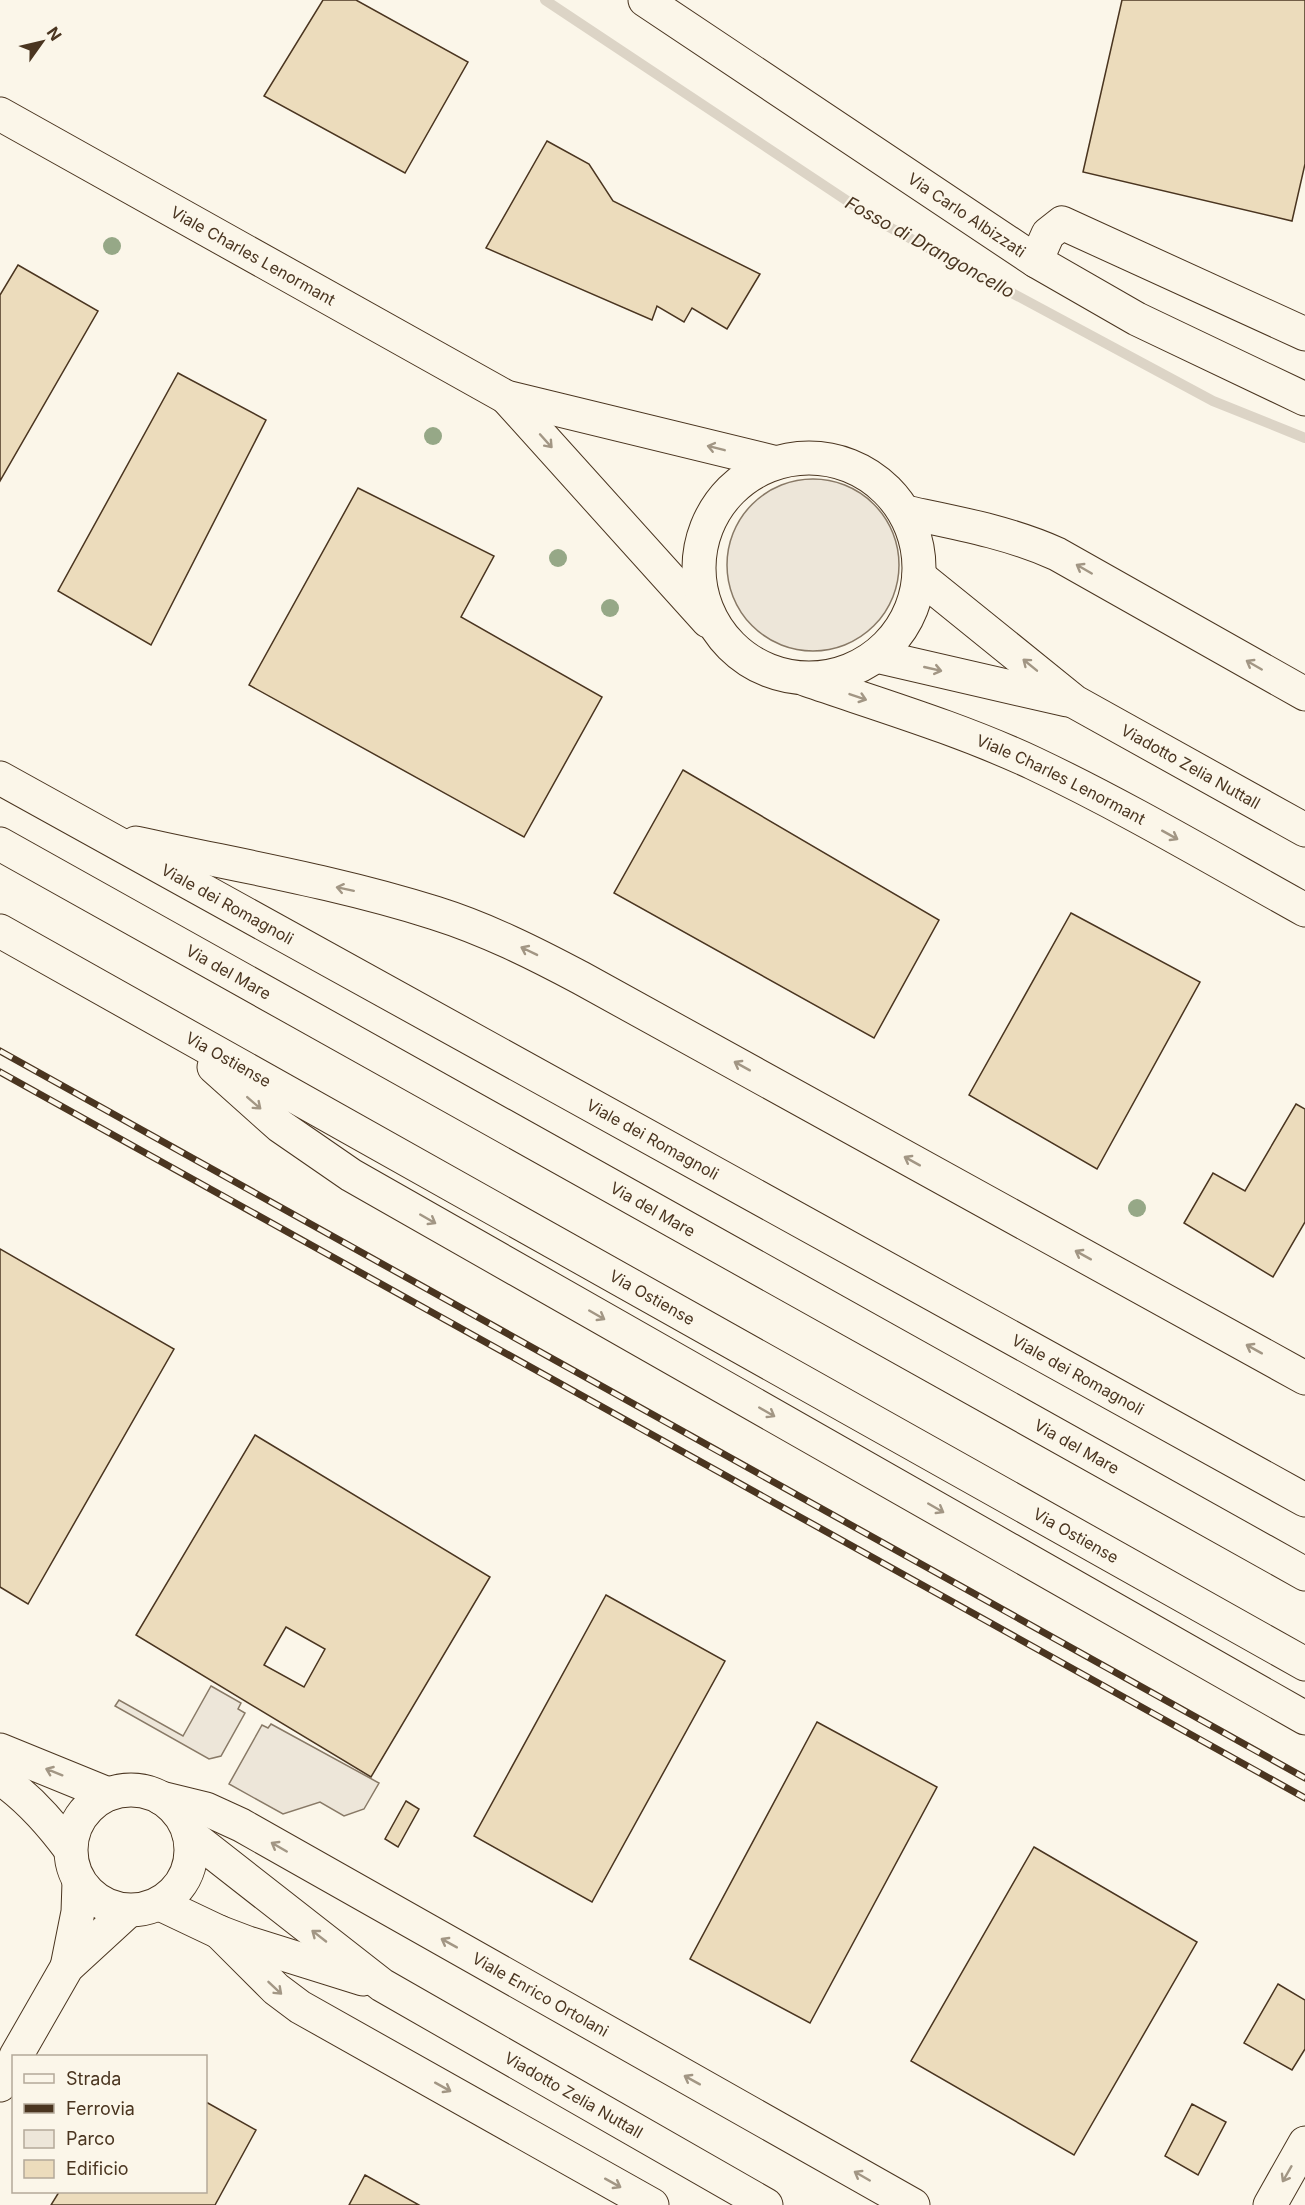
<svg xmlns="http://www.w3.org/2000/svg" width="1305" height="2205" viewBox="0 0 1305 2205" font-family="Inter,sans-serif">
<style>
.green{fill:#ede6d9;stroke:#887966;stroke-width:1.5}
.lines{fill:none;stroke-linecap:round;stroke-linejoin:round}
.stream{stroke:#dcd4c6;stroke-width:10}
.building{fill:#ecdcbc;stroke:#4a3520;stroke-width:1.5;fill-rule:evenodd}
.minor-casing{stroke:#4a3520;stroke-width:35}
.major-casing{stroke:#4a3520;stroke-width:35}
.minor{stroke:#fbf6e9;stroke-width:33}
.major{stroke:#fbf6e9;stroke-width:33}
.rail-casing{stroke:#4a3520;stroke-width:7}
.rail{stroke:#fbf6e9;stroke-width:4.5;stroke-dasharray:14;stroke-linecap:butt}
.tree{fill:#96a887}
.oneway{stroke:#a29684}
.labels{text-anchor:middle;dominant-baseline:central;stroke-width:4.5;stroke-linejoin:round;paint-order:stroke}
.street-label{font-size:16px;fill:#4a3520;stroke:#fbf6e9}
.water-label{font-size:18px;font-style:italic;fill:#4a3520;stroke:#fbf6e9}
</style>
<rect width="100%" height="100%" fill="#fbf6e9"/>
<path class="green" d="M727 565a86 86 0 1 1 172 0a86 86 0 1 1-172 0Z
M211,1686l30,17 -3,6 7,4 -24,43 -12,3 -94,-53 4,-6 64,36z
M271,1724l108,59 -15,26 -20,7 -24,-14 -37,12 -54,-30 33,-59 6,3z"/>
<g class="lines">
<path class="stream" d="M545,0l331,220 337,181 92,37"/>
</g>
<path class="building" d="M323,0h33l112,62 -63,111 -141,-77z
M1122,0h183v164l-13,57 -209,-49z
M547,141l42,23 24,37 147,73 -33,55 -35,-21 -8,14 -27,-16 -5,14 -166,-72z
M18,265l80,46 -98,170v-186z
M178,373l88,47 -115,225 -93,-54z
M358,488l136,68 -33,61 141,80 -78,140 -275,-152z
M683,770l256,150 -65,118 -260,-145z
M1071,913l129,69 -103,187 -128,-74z
M1296,1104l9,5v113l-32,55 -89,-54 29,-50 32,18z
M0,1249l174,100 -146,255 -28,-17z
M255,1435l235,142 -119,200 -235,-142zM286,1627l39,22 -21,38 -40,-22z
M606,1595l119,66 -133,241 -118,-66z
M817,1722l120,65 -127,236 -120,-64z
M406,1801l13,8 -21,38 -13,-8z
M1034,1847l163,95 -123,213 -163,-94z
M1278,1984l27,16v49l-13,21 -48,-27z
M206,2102l50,28 -41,75h-164l8,-13h147z
M1192,2104l34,18 -28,53 -33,-19z
M365,2175l54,30h-70z"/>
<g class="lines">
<defs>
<g id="minor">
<path id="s1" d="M645,0l391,261 101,58 168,80"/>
<path id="s2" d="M0,114l506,283 267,65"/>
<path d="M1036,261l12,-27 14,-11 243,111"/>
<path d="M506,397l202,224"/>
<circle cx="809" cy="568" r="110"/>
<path d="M905,512c52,11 103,20 152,42l248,140"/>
<path id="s3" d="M919,576l156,126 230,128"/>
<path d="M876,656l191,44"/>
<path id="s4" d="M807,680c76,26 153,49 226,83 93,44 182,97 272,147"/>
<path d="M0,1750l108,44"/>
<path d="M0,1778c28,19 50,44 70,71"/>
<circle cx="131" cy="1850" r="60"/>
<path id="s5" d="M161,1798l45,11 35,16 672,380"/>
<path id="s6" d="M189,1834l193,151 384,220"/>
<path d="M160,1904l59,28 29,11 115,36"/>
<path d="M219,1932l57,57 24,18 352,198"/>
<path d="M67,1967l11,-55 1,-30"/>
<path d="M16,2056l51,-89 61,-56"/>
<path d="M0,2085l14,-24"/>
<path d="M1270,2205l35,-62"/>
</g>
<g id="major">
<path id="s7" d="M0,778l1305,722"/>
<path d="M136,843c99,22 202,39 299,70 51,16 99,40 146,65l724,400"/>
<path id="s8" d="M0,844l1305,730"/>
<path id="s9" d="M0,931l1305,733"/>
<path d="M214,1067l66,59 71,49 954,543"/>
</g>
</defs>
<use href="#minor" class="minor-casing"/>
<use href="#major" class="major-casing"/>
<use href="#minor" class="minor"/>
<use href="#major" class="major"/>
<defs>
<path id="rail" d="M0,1051l1305,727
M0,1072l1305,726"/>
</defs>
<use href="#rail" class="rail-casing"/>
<use href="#rail" class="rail"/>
</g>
<g class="tree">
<circle cx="112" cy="246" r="9"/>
<circle cx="433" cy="436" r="9"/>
<circle cx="558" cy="558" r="9"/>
<circle cx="610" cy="608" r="9"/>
<circle cx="1137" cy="1208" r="9"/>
</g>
<defs><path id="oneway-shaft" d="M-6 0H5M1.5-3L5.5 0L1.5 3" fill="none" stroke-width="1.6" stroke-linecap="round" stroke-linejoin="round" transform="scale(1.5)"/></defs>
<g class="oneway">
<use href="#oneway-shaft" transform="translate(546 441) rotate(48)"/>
<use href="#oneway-shaft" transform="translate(716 448) rotate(-166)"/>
<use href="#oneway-shaft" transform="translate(1084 569) rotate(-150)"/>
<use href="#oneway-shaft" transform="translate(1030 665) rotate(-141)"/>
<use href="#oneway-shaft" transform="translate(1254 665) rotate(-150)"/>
<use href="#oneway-shaft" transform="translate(933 669) rotate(13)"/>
<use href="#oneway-shaft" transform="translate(858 697) rotate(19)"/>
<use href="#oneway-shaft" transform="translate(1170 835) rotate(29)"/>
<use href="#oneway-shaft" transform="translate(345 889) rotate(-168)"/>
<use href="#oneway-shaft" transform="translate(529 951) rotate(-154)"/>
<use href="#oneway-shaft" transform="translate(742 1066) rotate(-151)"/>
<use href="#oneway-shaft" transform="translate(254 1103) rotate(41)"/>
<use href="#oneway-shaft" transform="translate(912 1161) rotate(-151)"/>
<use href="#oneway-shaft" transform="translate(428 1219) rotate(30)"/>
<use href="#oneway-shaft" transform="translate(1083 1255) rotate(-151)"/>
<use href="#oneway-shaft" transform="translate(597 1315) rotate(30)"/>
<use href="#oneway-shaft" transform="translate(1254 1349) rotate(-151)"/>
<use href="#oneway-shaft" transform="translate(767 1412) rotate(30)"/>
<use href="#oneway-shaft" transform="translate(936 1508) rotate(30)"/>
<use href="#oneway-shaft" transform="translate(54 1772) rotate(-158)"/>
<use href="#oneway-shaft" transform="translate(279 1847) rotate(-150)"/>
<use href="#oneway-shaft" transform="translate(319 1936) rotate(-142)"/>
<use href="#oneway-shaft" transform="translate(449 1943) rotate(-151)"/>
<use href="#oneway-shaft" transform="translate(275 1988) rotate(43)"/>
<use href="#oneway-shaft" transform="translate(692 2080) rotate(-151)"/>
<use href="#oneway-shaft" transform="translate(443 2087) rotate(29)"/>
<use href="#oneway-shaft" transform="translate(1287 2174) rotate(120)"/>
<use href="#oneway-shaft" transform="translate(862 2176) rotate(-150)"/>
<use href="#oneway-shaft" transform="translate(613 2183) rotate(29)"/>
</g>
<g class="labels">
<g class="street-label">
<text stroke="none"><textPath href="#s1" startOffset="387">Via Carlo Albizzati</textPath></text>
<text stroke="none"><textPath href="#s2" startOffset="290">Viale Charles Lenormant</textPath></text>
<text stroke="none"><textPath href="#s3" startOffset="333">Viadotto Zelia Nuttall</textPath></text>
<text stroke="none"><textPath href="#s4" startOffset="273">Viale Charles Lenormant</textPath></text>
<text stroke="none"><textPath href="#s7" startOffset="260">Viale dei Romagnoli</textPath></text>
<text stroke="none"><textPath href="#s8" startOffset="262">Via del Mare</textPath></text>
<text stroke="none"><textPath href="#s9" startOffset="262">Via Ostiense</textPath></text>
<text stroke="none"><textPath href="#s7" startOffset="746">Viale dei Romagnoli</textPath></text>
<text stroke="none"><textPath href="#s8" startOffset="748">Via del Mare</textPath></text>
<text stroke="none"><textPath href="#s9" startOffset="748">Via Ostiense</textPath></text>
<text stroke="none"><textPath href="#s7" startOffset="1232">Viale dei Romagnoli</textPath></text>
<text stroke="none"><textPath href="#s8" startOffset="1234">Via del Mare</textPath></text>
<text stroke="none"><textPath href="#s9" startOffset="1234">Via Ostiense</textPath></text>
<text stroke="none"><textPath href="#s5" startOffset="429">Viale Enrico Ortolani</textPath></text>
<text stroke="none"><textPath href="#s6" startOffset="466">Viadotto Zelia Nuttall</textPath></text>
</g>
<g class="water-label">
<text transform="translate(930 247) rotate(29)">Fosso di Drangoncello</text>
</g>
</g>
<rect x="12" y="2055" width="195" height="138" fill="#fbf6e9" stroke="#b4a999" stroke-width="1.5"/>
<rect x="24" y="2074" width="30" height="9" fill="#fbf6e9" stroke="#b4a999" stroke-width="1.5"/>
<text x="66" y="2085" font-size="18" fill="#4a3520">Strada</text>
<rect x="24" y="2104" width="30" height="9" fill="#4a3520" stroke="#b4a999" stroke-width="1.5"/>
<text x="66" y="2115" font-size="18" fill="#4a3520">Ferrovia</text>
<rect x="24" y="2130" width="30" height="18" fill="#ede6d9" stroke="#b4a999" stroke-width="1.5"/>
<text x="66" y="2145" font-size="18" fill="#4a3520">Parco</text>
<rect x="24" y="2160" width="30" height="18" fill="#ecdcbc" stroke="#b4a999" stroke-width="1.5"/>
<text x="66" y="2175" font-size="18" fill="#4a3520">Edificio</text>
<g transform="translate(42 42) rotate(56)" stroke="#fbf6e9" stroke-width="4.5" paint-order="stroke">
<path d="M0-4.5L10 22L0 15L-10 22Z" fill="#4a3520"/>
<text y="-9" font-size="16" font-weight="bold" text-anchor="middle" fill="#4a3520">N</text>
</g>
</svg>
